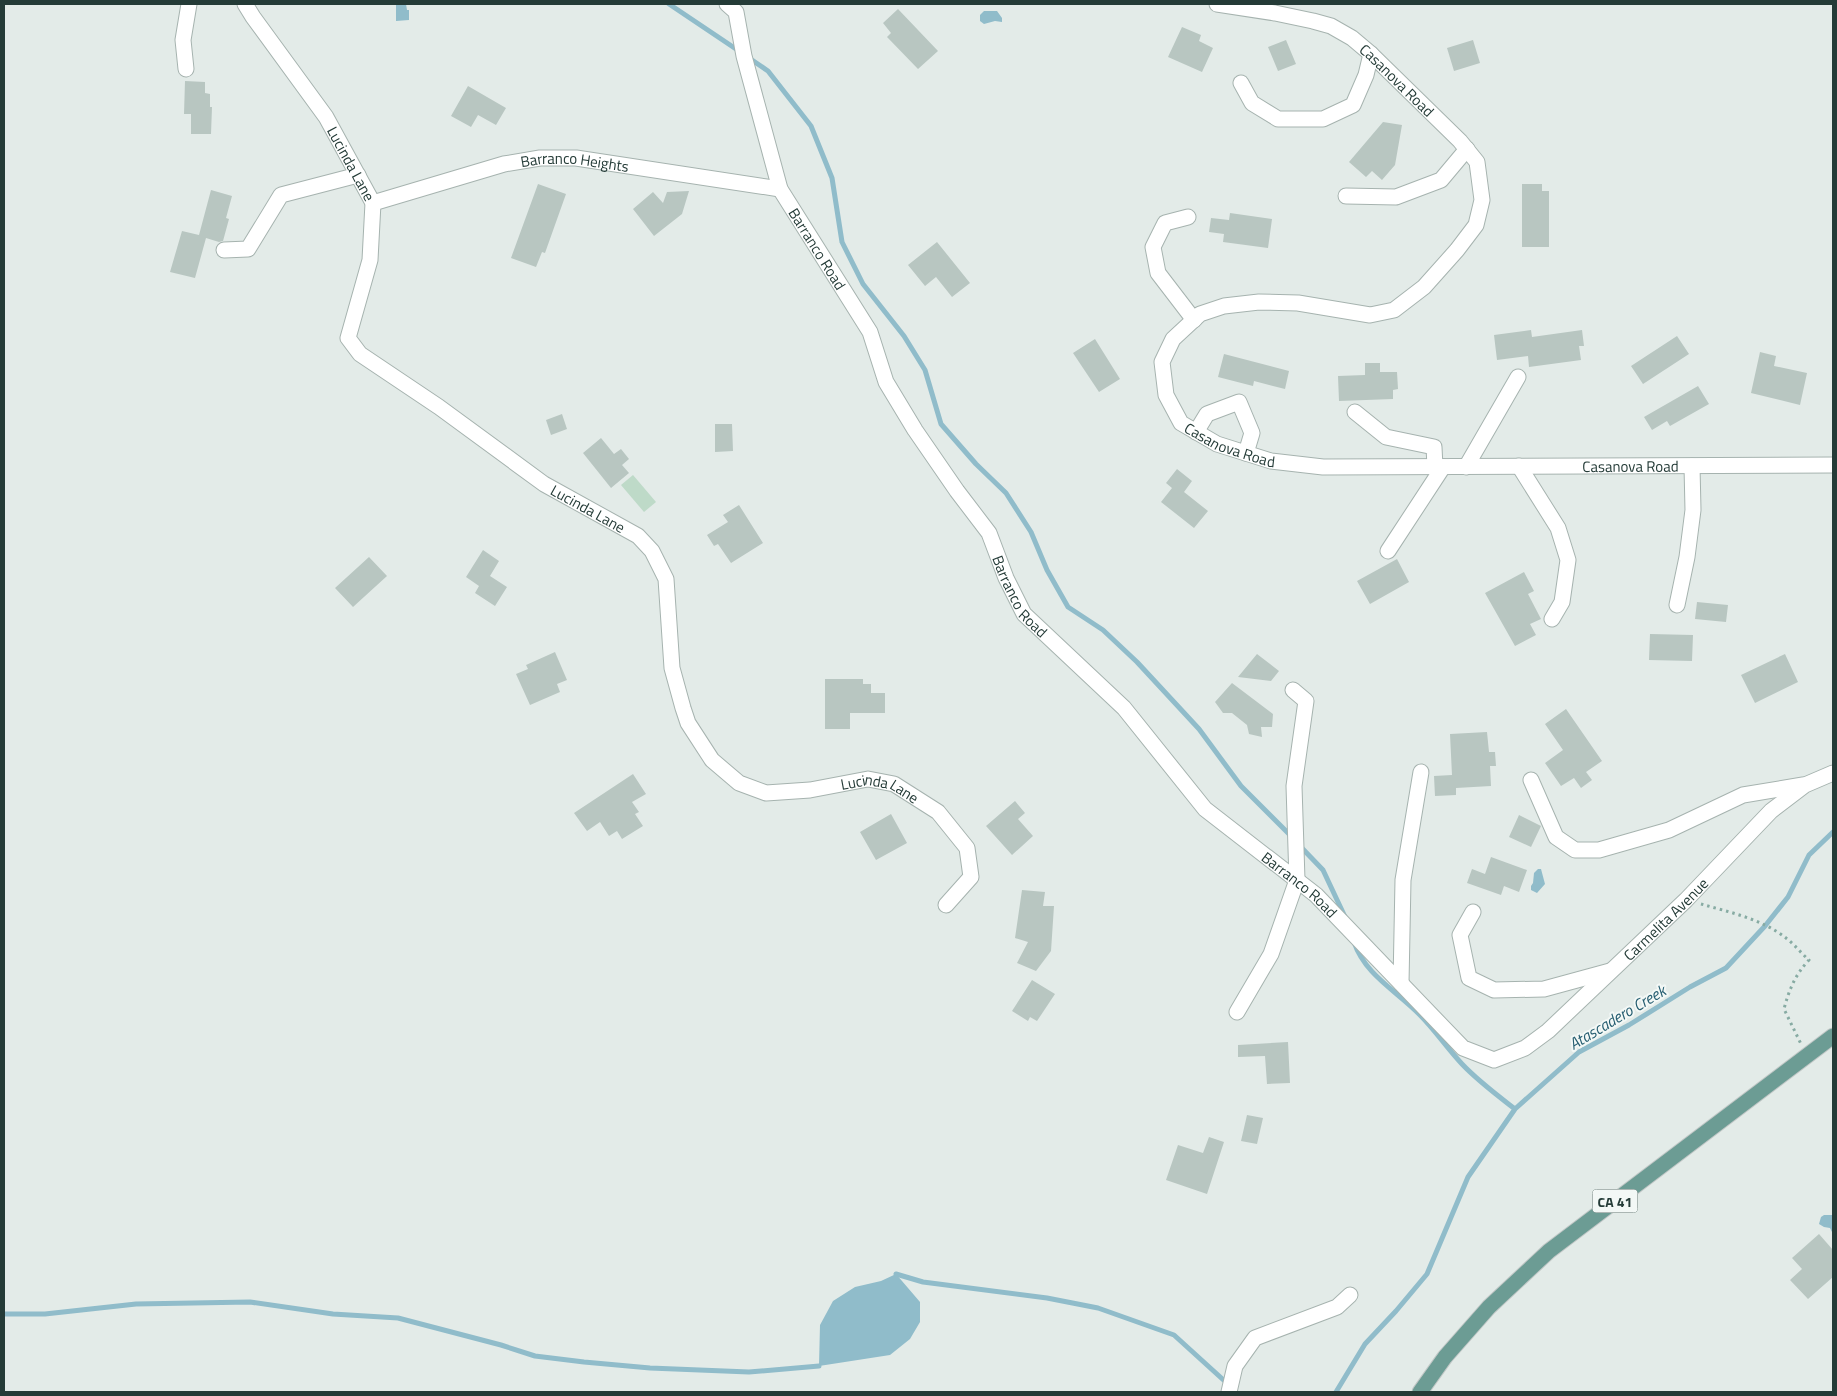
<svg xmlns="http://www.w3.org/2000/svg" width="1837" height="1396" viewBox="0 0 1837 1396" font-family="'Titillium Web',sans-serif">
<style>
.green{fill:#bedac8}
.water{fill:#90bcca}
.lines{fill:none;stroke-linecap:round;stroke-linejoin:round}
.stream{stroke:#90bcca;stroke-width:5}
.building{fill:#b8c6c1}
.minor-casing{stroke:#a6b3af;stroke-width:17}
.major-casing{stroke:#c2c8c7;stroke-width:17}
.path{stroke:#87aba3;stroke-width:3;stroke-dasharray:2.5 4;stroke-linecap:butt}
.minor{stroke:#fff;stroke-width:15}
.major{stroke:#6c9c94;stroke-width:15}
.labels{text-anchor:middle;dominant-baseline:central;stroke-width:4;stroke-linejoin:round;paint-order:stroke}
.shield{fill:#f3f8f6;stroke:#627470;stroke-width:1}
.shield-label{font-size:14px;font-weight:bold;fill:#243b37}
.street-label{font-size:15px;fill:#243b37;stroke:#f3f8f6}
.water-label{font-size:16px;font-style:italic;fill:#255d70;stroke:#f3f8f6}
</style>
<rect width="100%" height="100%" fill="#e3ebe8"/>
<path class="green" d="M633,475l23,27 -12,10 -23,-27z"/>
<path class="water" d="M396,4h10l1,6h2v10l-13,1z
M984,11h13l5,7v4l-7,-1 -11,3 -4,-3v-6z
M1538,869h3l4,15 -8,9 -6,-3v-4l2,-3 1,-10z
M1824,1215h9v19l-3,-6 -6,-1 -5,-3 2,-7z
M896,1274l24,28v20l-10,17 -20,16 -71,11 1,-41 13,-24 22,-14 26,-6z"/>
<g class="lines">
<path class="stream" d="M669,4l70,47
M749,58l19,13 43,55 21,52 10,64 21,42 41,52 21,34 16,54 35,40 30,29 25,39 16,38 21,37 35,23 34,32 62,67 42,57 51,51
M1299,845l24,25 23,49
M1354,942c11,33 43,49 66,73 15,15 27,33 42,49 16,17 35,31 53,45
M896,1274l27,8 124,16 51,10 76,27 55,50
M4,1314h41l91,-10 114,-2 83,12 65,4 103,27 34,11 49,6 66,6 99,4 70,-6
M1336,1392l29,-48 31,-33 31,-37 41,-97 47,-68 64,-57 50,-27 61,-38 36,-19 39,-42 23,-29 21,-42 24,-23"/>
</g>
<path class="building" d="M898,9l40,42 -20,18 -31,-32 4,-4 -8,-10z
M1182,27l19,8 -2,6 14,7 -11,24 -34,-15z
M1286,40l10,24 -18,7 -10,-24z
M1473,40l7,23 -26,8 -7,-23z
M185,81l20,1v11l5,1v13h2l-1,27h-20v-20h-7z
M468,86l38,22 -10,17 -18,-10 -7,12 -20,-11z
M1383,122l19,3 -7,40 -13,15 -10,-9 -6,6 -17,-15z
M538,184l28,10 -21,59 -3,-1 -6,15 -25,-9z
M1522,184h20v7h7v56h-27z
M211,190l21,6 -6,22 3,1 -6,22 -4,1 -13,-4 -11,40 -25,-6 12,-41 17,4z
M689,191l-7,23 -28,22 -21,-27 20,-17 10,11 4,-11z
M1230,213l42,6 -4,29 -45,-6 1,-8 -15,-2 2,-14 18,2z
M937,242l33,41 -18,14 -16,-20 -11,9 -17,-21z
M1531,330l1,7 50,-7 2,16h-5l2,14 -52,7 -1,-11 -31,4 -3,-25z
M1677,336l12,18 -46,30 -12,-18z
M1095,339l25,40 -21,13 -26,-39z
M1760,352l16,4 -2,10 33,7 -7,32 -49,-12z
M1224,354l65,17 -4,18 -31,-8 -1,5 -35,-9z
M1365,363h15v9h17l1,17 -5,1v9l-54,2 -1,-25 27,-1z
M1698,386l11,18 -39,22 -3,-5 -15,9 -8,-13z
M562,414l5,15 -16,6 -5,-15z
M715,424h17l1,27 -18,1z
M601,438l13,16 7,-5 8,10 -7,6 7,8 -18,15 -28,-35z
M1177,469l15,12 -8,11 24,19 -14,17 -33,-26 11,-14 -6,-5z
M739,505l24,38 -32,20 -13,-19 -4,2 -7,-11 21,-13 -5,-7z
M483,550l16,11 -9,15 17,11 -12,19 -20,-13 4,-7 -13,-9z
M369,557l18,19 -34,31 -18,-19z
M1397,559l12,23 -39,22 -13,-23z
M1524,572l10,19 -6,3 13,25 -11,5 6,11 -21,11 -30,-53z
M1697,602l31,3 -2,17 -31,-3z
M1650,634l43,1 -1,26 -43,-1z
M555,652l12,28 -10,4 3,8 -30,13 -14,-31 12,-5 -2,-4z
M1257,654l22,17 -8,10 -33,-4z
M1785,654l13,28 -43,21 -14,-28z
M825,679h38v5h8v9h14v20h-35v16h-25z
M1232,683l41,31 -1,13h-11l1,10 -13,-3 -2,-9 -15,-12h-9l-8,-11z
M1566,709l36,52 -16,11 6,8 -11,8 -7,-10 -13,8 -16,-23 18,-13 -18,-26z
M1487,732l2,20h6l1,14h-6l1,20 -35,2v7l-21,1 -1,-20 18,-1 -2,-41z
M633,774l13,20 -14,8 7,10 -4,2 8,12 -21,13 -5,-8 -8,5 -9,-14 -13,9 -13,-18z
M1015,801l10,12 -7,6 15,17 -21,19 -26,-29z
M891,814l16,29 -31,17 -16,-28z
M1519,815l22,11 -10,21 -22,-10z
M1491,857l36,13 -8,22 -15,-6 -3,9 -34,-12 5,-14 13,5z
M1022,890l23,2 -2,14h11l-3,45 -15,20 -19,-8 11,-21 -13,-4z
M1032,980l23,14 -18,27 -7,-4 -2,4 -16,-10z
M1288,1042l2,41 -23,1 -2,-28 -27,1v-12z
M1247,1115l16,3 -6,26 -16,-3z
M1209,1137l15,5 -17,52 -41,-14 12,-35 25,8z
M1819,1234l14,16v27l-25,22 -18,-19 12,-11 -10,-11z"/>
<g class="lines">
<defs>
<g id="minor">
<path id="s1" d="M245,4l8,13 73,100 47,86 -3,57 -22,78 12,16 79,53 105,77 94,52 14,15 14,28 6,89 11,40 5,15 24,37 27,23 27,10 44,-3 58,-11 26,5 44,28 29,36 4,29 -25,28"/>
<path id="s2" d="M727,4l9,8 8,44 36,133 90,143 16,50 29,48 42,61 32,42 17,45 18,36 100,94 81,101 111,86 147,153 31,12 31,-12 23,-17 138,-131 85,-89 34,-26 28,-12"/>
<path id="s3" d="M1217,4l58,9 38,8 18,5 21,12 19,16 89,87 17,21 5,38 -6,25 -19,25 -33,37 -30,23 -24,5 -72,-12 -39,-1 -35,4 -24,8 -27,25 -11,23 4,33 15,28 36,21 54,17 52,6 510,-2"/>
<path d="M186,69l-3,-29 6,-36"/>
<path d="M1241,83l11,20 26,16h45l30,-14 13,-30 5,-21"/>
<path d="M1346,196l50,1 45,-17 26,-31"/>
<path id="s4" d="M373,203l131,-39 36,-6h36l204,31"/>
<path d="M1188,217l-23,6 -12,24 5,26 36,47"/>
<path d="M224,250l24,-1 33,-54 77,-20"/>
<path d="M1355,412l31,25 48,10 1,20"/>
<path d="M1196,432l11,-18 32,-12 13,31 -6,20"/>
<path d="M1519,466l39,62 10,32 -6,42 -10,17"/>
<path d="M1466,467l52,-90"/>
<path d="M1388,551l55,-84"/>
<path d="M1677,605l10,-48 6,-47 -1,-44"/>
<path d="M1531,780l25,57 19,13h24l70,-20 74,-35 60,-10"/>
<path d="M1473,912l-13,23 9,43 25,12 50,-1 66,-18"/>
<path d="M1401,983l2,-103 18,-108"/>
<path d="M1237,1012l34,-58 26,-74 -3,-94 12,-85 -13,-11"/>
<path d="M1229,1392l6,-26 20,-28 82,-31 13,-12"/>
</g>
<path id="major" d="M1420,1392l25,-35 44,-50 60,-56 284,-215"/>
</defs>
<use href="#minor" class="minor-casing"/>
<use href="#major" class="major-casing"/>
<path class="path" d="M1701,904c28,8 61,15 85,34 8,6 15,15 23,22 -14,15 -20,30 -25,49l17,35"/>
<use href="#minor" class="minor"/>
<use href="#major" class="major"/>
</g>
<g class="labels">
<rect class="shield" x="1592.5" y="1189.5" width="45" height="23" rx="4"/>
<g class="shield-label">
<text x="1615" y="1201">CA 41</text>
</g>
<g class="street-label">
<text stroke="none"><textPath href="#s3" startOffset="202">Casanova Road</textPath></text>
<text stroke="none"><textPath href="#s1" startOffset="192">Lucinda Lane</textPath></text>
<text stroke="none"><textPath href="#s4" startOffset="208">Barranco Heights</textPath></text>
<text stroke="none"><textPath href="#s2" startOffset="265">Barranco Road</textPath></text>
<text stroke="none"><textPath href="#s3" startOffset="878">Casanova Road</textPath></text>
<text stroke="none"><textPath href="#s3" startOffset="1282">Casanova Road</textPath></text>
<text stroke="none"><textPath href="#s1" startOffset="671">Lucinda Lane</textPath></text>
<text stroke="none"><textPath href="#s2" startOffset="670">Barranco Road</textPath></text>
<text stroke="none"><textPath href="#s1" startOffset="1151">Lucinda Lane</textPath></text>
<text stroke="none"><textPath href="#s2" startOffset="1075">Barranco Road</textPath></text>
<text stroke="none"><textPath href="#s2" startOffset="1564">Carmelita Avenue</textPath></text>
</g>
<g class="water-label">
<text transform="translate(1617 1017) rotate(-31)">Atascadero Creek</text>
</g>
</g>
<rect width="1837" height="1396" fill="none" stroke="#243b37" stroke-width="10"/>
</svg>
